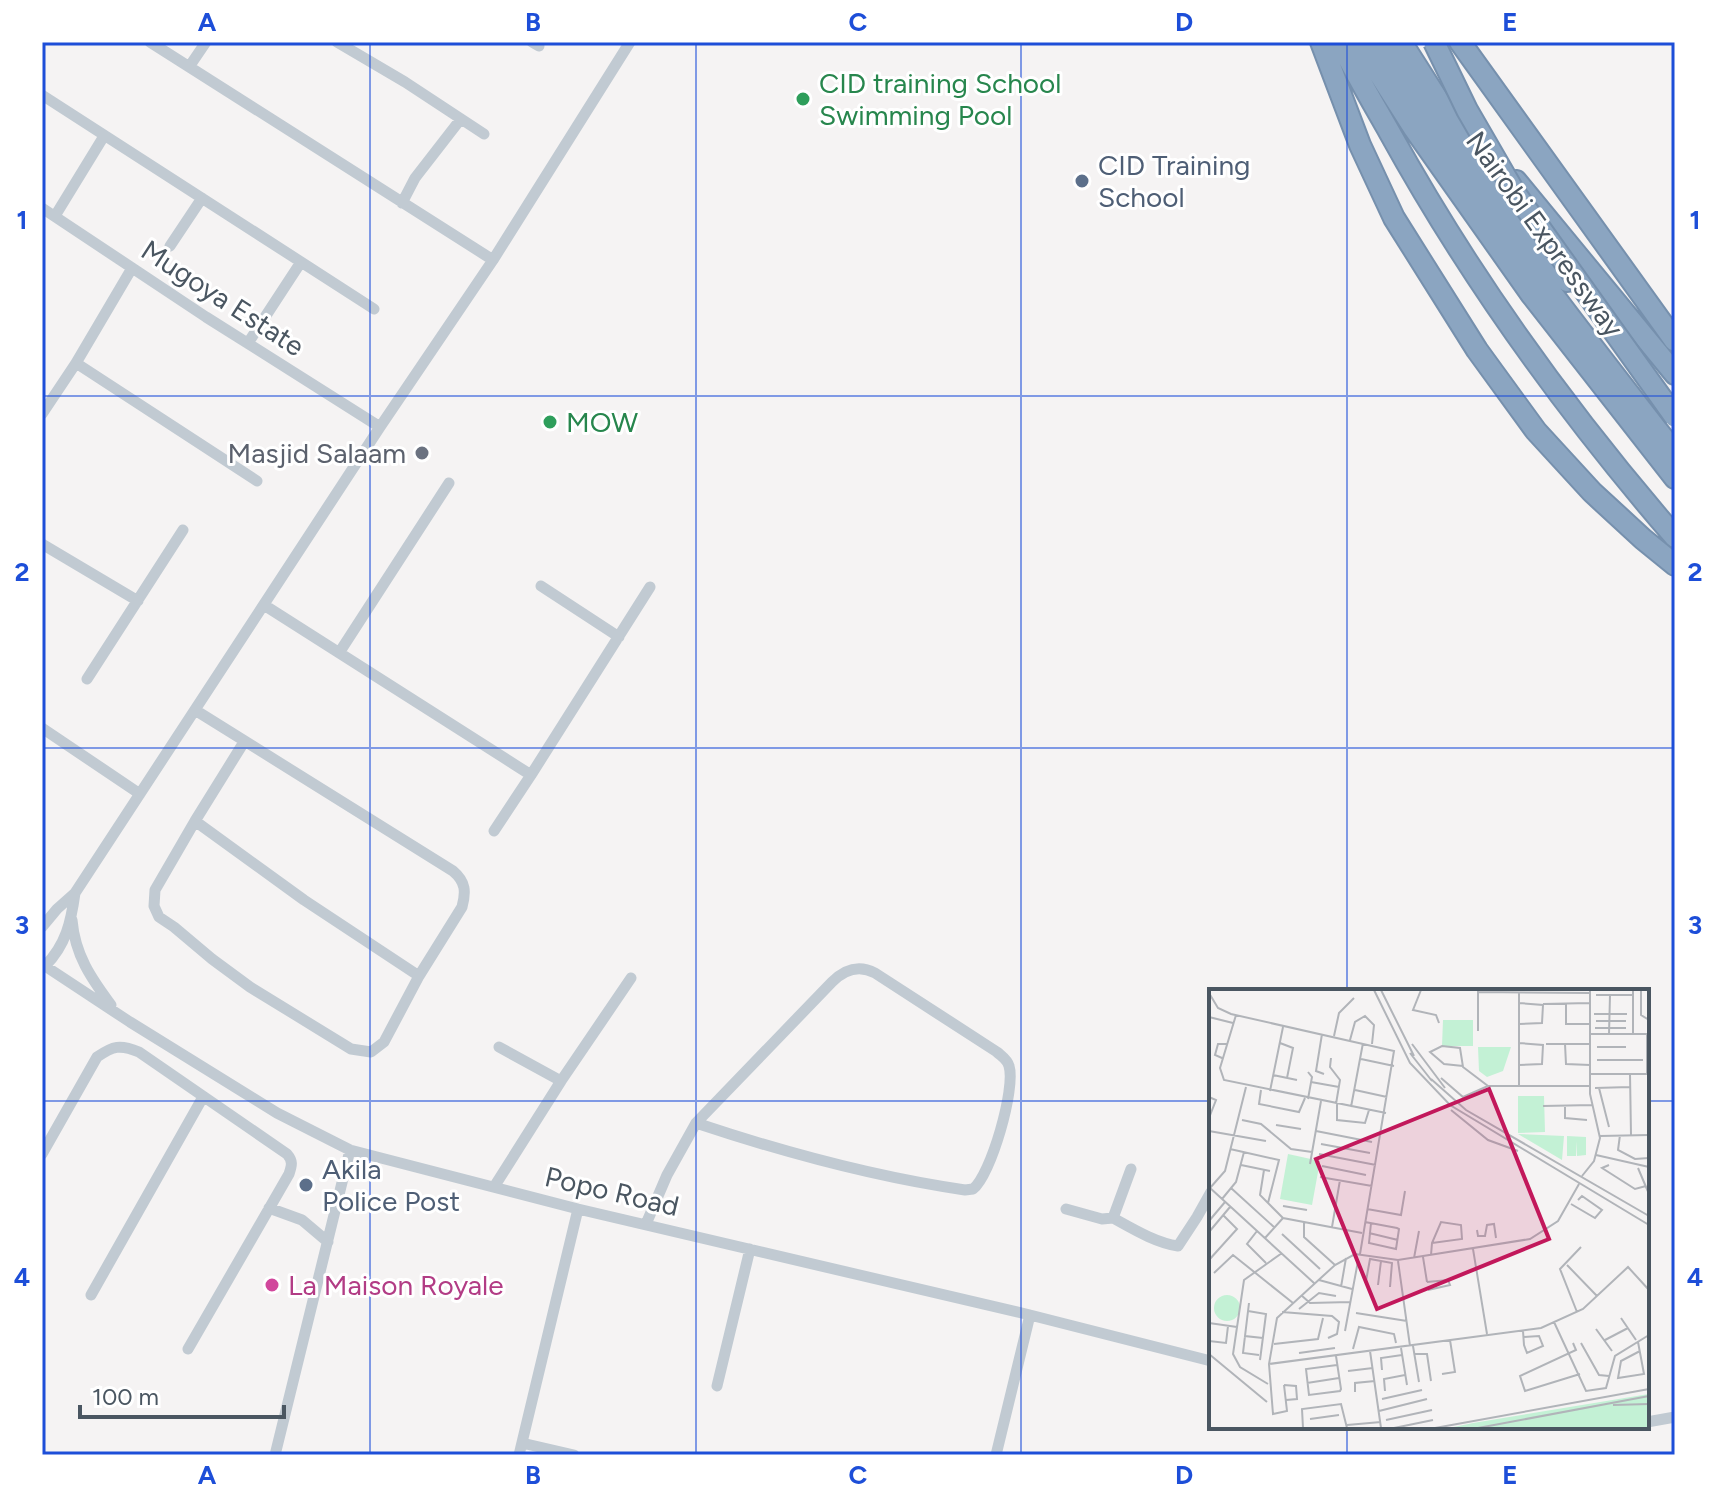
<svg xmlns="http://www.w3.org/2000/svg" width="1717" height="1497" viewBox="0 0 1717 1497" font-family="Figtree,sans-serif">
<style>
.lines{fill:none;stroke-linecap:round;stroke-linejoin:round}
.highway-casing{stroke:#7690ad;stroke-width:24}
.street{stroke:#c1cad2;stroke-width:11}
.highway{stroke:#8ba5c1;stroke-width:20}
.highway-bridge-casing{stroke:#7690ad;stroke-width:24;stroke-linecap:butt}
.highway-bridge{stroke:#8ba5c1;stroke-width:20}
.grid{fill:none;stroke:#1d4ed8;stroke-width:2;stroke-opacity:0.55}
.leisure-dot{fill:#2e9e5b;stroke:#fff;stroke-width:3}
.service-dot{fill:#5c6f8a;stroke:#fff;stroke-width:3}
.worship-dot{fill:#6b7280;stroke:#fff;stroke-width:3}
.hotel-dot{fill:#d1479c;stroke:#fff;stroke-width:3}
.labels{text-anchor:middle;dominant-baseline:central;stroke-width:6;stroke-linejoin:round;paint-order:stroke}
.leisure-label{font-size:28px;fill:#27864d;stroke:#fff;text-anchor:start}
.service-label{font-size:28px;fill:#4e5e75;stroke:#fff;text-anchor:start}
.street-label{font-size:28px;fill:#4a5661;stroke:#fff}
.worship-label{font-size:28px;fill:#5b616d;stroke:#fff;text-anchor:end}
.hotel-label{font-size:28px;fill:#b23c85;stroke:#fff;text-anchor:start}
.inset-road{fill:none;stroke:#b1b4b9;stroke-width:2}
.view{fill:#c2185b;fill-opacity:0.15;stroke:#c2185b;stroke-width:4}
.inset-edge{fill:none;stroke:#4a5661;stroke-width:4}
.neatline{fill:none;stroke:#1d4ed8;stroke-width:3}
.grid-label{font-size:26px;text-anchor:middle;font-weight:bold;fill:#1d4ed8}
</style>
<rect width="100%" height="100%" fill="#f5f3f3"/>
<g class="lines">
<defs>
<path id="highway" d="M1321,42l39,103 34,73 83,132 59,81 56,61 51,47 32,26
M1340,42c15,31 33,61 50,91 80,145 177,279 285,404
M1359,42l54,85 118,167 144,184
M1379,42c87,144 192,278 296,411
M1401,42l88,138 78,101
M1460,42l215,299
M1516,181l159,193"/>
</defs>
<use href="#highway" class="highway-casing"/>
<path class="street" d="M150,42l343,218
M337,42l68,40 79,52
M532,42l7,4
M189,67l17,-25
M42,95l332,214
M402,203l13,-25 45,-58
M42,208l164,109 174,110
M55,216l49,-80
M170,246l32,-48
M248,343l53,-81
M76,363l181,118
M42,414l34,-51 56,-95
M42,544l96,57
M541,586l78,51
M264,605l267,170 119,-188
M339,653l110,-170
M87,679l96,-149
M195,710l258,161c13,11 13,21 9,36l-43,69 -35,66 -13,10 -20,-3 -101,-62 -38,-28 -38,-32 -15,-10 -5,-11 1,-16 40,-69 49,-79
M42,728l98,66
M195,821l109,79 115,76
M494,831l37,-56
M72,920c3,35 19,58 39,85
M42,927l15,-18 18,-16
M42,964l88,58 147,91 73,37 228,59 452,106 181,46
M45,966c21,-21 26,-44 30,-73l305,-466 113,-167 137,-218
M499,1047l62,34
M42,1154l55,-97c16,-11 23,-13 42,-5l148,102c6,7 5,11 2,20l-101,175
M1131,1169l-18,49c20,11 43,25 65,28l19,-29 14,-25
M494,1187l67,-106 70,-103
M269,1208l33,12 26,22
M1066,1209l36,10 11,-1
M646,1224l21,-49 29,-52 136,-141c12,-12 26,-18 43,-9l122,79c4,4 10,7 12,14 7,22 -18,109 -36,123l-8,1c-90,-13 -182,-38 -269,-67
M91,1295l112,-198
M717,1386l33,-137
M1647,1422l28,-5
M522,1443l52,12
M275,1455l75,-305
M519,1455l59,-246
M996,1455l34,-140"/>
<use href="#highway" class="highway"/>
<defs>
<path id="highway-bridge" d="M1434,42l33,68 48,83 160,224"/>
</defs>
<use href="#highway-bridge" class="highway-bridge-casing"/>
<use href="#highway-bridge" class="highway-bridge"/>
</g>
<path class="grid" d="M370,42v1413M696,42v1413M1021,42v1413M1347,42v949M42,396h1633M42,748h1633M42,1101h1169M1647,1101h28M1347,1427v28"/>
<g class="leisure-dot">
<circle cx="803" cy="99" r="8"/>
<circle cx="550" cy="422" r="8"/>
</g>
<g class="service-dot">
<circle cx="1082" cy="181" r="8"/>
<circle cx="306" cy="1185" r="8"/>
</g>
<circle class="worship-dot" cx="422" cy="453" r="8"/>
<circle class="hotel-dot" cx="272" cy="1285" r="8"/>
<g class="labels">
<g class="leisure-label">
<text x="819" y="83">CID training School<tspan x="819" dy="32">Swimming Pool</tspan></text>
<text x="566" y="422">MOW</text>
</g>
<g class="service-label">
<text x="1098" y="165">CID Training<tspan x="1098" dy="32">School</tspan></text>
<text x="322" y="1169">Akila<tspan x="322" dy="32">Police Post</tspan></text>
</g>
<g class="street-label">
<text transform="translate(1545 234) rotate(54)">Nairobi Expressway</text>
<text transform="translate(223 298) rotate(33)">Mugoya Estate</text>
<text transform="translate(612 1191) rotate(13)">Popo Road</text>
</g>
<g class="worship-label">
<text x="406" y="453">Masjid Salaam</text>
</g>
<g class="hotel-label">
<text x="288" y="1285">La Maison Royale</text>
</g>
</g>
<g transform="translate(1209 989)">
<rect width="440" height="440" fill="#f5f3f3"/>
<path d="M234,31h30v26h-31zM269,58h33l-8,24 -16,6 -8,-6zM309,107h26l1,36 -27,1zM309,145l46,2 -2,24zM358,147l19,1v18l-9,1 -1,-15v15h-9zM79,165l32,7 -8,44 -32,-6zM5 319a13 13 0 1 1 26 0a13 13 0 1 1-26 0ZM440,405v34h-200l24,-5z" fill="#c3f1d5"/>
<path class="inset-road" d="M165,1l36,73 40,42 199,120M172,1l33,66M212,1l-8,20 23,5 3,8M269,1v41M432,1v25l8,5M269,3l112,1M0,4l9,15 13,6 163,37 -34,203M387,6h37M334,15l47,-1M357,15v20h24M385,25h33M27,26l-16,53 4,12 162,33M0,28l24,6M387,32h30M310,35l23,-1 1,-18 -24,-2M386,39h31M113,45l-6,37 8,3M381,45h59M400,45l1,-39M424,45v-44M125,47l5,-23 15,-15M141,51l5,-18 10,-6 9,9 -2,19M71,54l13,5 -6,30M203,55l33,44M337,55h44M356,55l1,20 24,1M388,58h29M201,64l22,28M13,69l-7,-3 3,-11h9M122,69l-1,9 10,13 -4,24M152,70l33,7M388,71h46M310,76l23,-1 1,-19 -24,-2M99,83l4,5 -4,22M381,85h59M421,85l1,61M438,85v-40M64,86l24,5M232,89l22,19 25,-11 -25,-19 -3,-19 -18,-2 -12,6 14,12 19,2M222,90l35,31 183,106M102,93l28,5M279,97h102M310,97v-94M386,99l35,-1M390,99l10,39M52,101l-2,14 40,8 6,-14M146,101l32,7M61,102l13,-64M0,108l7,3 -7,18M128,115v16l28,3 4,-13M334,117l50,-1M356,117v12l22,2M142,118l12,-64M242,121l37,30 30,11M33,131l19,4 30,25 21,3M67,136l25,4M0,142l57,10M107,142l56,11M411,146l-2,15 17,9 14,-1M391,147l49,-1M112,155l49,9M21,160l49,11 -11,43 15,15 79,15M110,165l57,11M387,166l53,12M101,175l11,-63M32,176l29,6M400,176l-7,3 33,21 11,-3M113,177l44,9M429,179l11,26M55,181l-4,25 8,8M373,187l12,-15 6,-23 -10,-44v-104M111,188l52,9M0,198l105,96M1,199l15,-17 21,-84M22,199l44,40M13,210l14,-17 8,-30M362,215l24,14 7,-8 -20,-14 -4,4M74,217l24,4M158,220l34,6 4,-24M0,232l16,-19M95,233v15l31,28M156,233l32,6 2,1 -3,20 -27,-6 2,-20M123,238l8,-47M268,241l1,6h7l2,-11 7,-1 2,14M48,242l-10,13 19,19M0,243l21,-25M160,244l29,7M73,245l38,35M56,249l18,-20M264,260l14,85M222,266l1,-12 9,-21 20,3 1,14 -30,4M214,268l4,25M205,269l5,-27M0,271l28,-31 -14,-14M189,272l12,85M358,276l30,31M5,284l19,-18 60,48M110,291l33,9M157,292l4,-22 22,4 -2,24M218,293l21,-2 2,5 -22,5M169,296l3,-24M132,298l5,-29M92,306l9,8 40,-1M40,314l-4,33 18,2M90,320l20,-16 17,3M39,322l18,3 -6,46M73,323l50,4 7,6 -2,12 -9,4M368,323l-17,-43 21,-22M147,324l51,8M412,329l15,22M345,333l32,69 20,-3 9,-32 34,-21M0,334l28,4M387,340l16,22M136,342l13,-70M314,342l1,14 3,8 16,-7 -4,-10 -15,1M36,347l-2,17 16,2M396,351l23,-12M0,352l17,2 2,-17M429,353l6,32 -26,4 3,-17 19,-10M364,354l3,7 -56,26 5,15 55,-17M372,354l18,32 10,1M65,355l44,-5 5,-21M204,357l6,36M192,359l6,37M144,360l6,-22 35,7 2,9M161,362l11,77M90,364l36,-5M0,365l58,48M205,365h13l4,27M127,367l5,33 -1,2 -31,4 -3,-26 31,-4M60,375l272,-36 42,-19 45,-42 21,23M173,381l-1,-12 21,-3M139,382l25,-3M233,385l13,-2 -5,-32M98,394l32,-5M59,395l-28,-17 -7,-13 11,-74 38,-27M75,396l3,26 -14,3 -4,-50 8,-46 58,-53 20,-11 43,6 132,-21 28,-18 21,-37M75,396l12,1 1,13 -11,1M176,402l-1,-12 21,-4M146,403v-9l20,-2M173,410l40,-9M404,416l36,-1M170,422l48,-12M101,430l29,-4M177,431l46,-10M138,436l34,-3M94,439l-1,-19 39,-5 6,24M185,439l39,-8M226,439l214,-39M269,439l171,-32"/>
<path class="view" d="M280,100l60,150 -172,70 -61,-150z"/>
<rect width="440" height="440" class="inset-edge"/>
</g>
<rect width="1717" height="1497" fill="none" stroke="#ffffff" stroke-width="88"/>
<path d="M80 1405v12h204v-12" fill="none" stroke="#4a5661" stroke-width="4"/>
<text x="92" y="1405" font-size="24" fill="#4a5661" stroke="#ffffff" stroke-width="6" paint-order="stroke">100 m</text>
<rect x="44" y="44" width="1629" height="1409" class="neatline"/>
<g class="grid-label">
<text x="207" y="31">A</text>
<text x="533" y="31">B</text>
<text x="858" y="31">C</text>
<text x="1184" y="31">D</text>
<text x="1510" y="31">E</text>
<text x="22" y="229">1</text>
<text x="1695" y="229">1</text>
<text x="22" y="581">2</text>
<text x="1695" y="581">2</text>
<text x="22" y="934">3</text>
<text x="1695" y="934">3</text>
<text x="22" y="1286">4</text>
<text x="1695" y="1286">4</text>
<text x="207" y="1484">A</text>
<text x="533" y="1484">B</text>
<text x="858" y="1484">C</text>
<text x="1184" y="1484">D</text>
<text x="1510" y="1484">E</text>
</g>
</svg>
